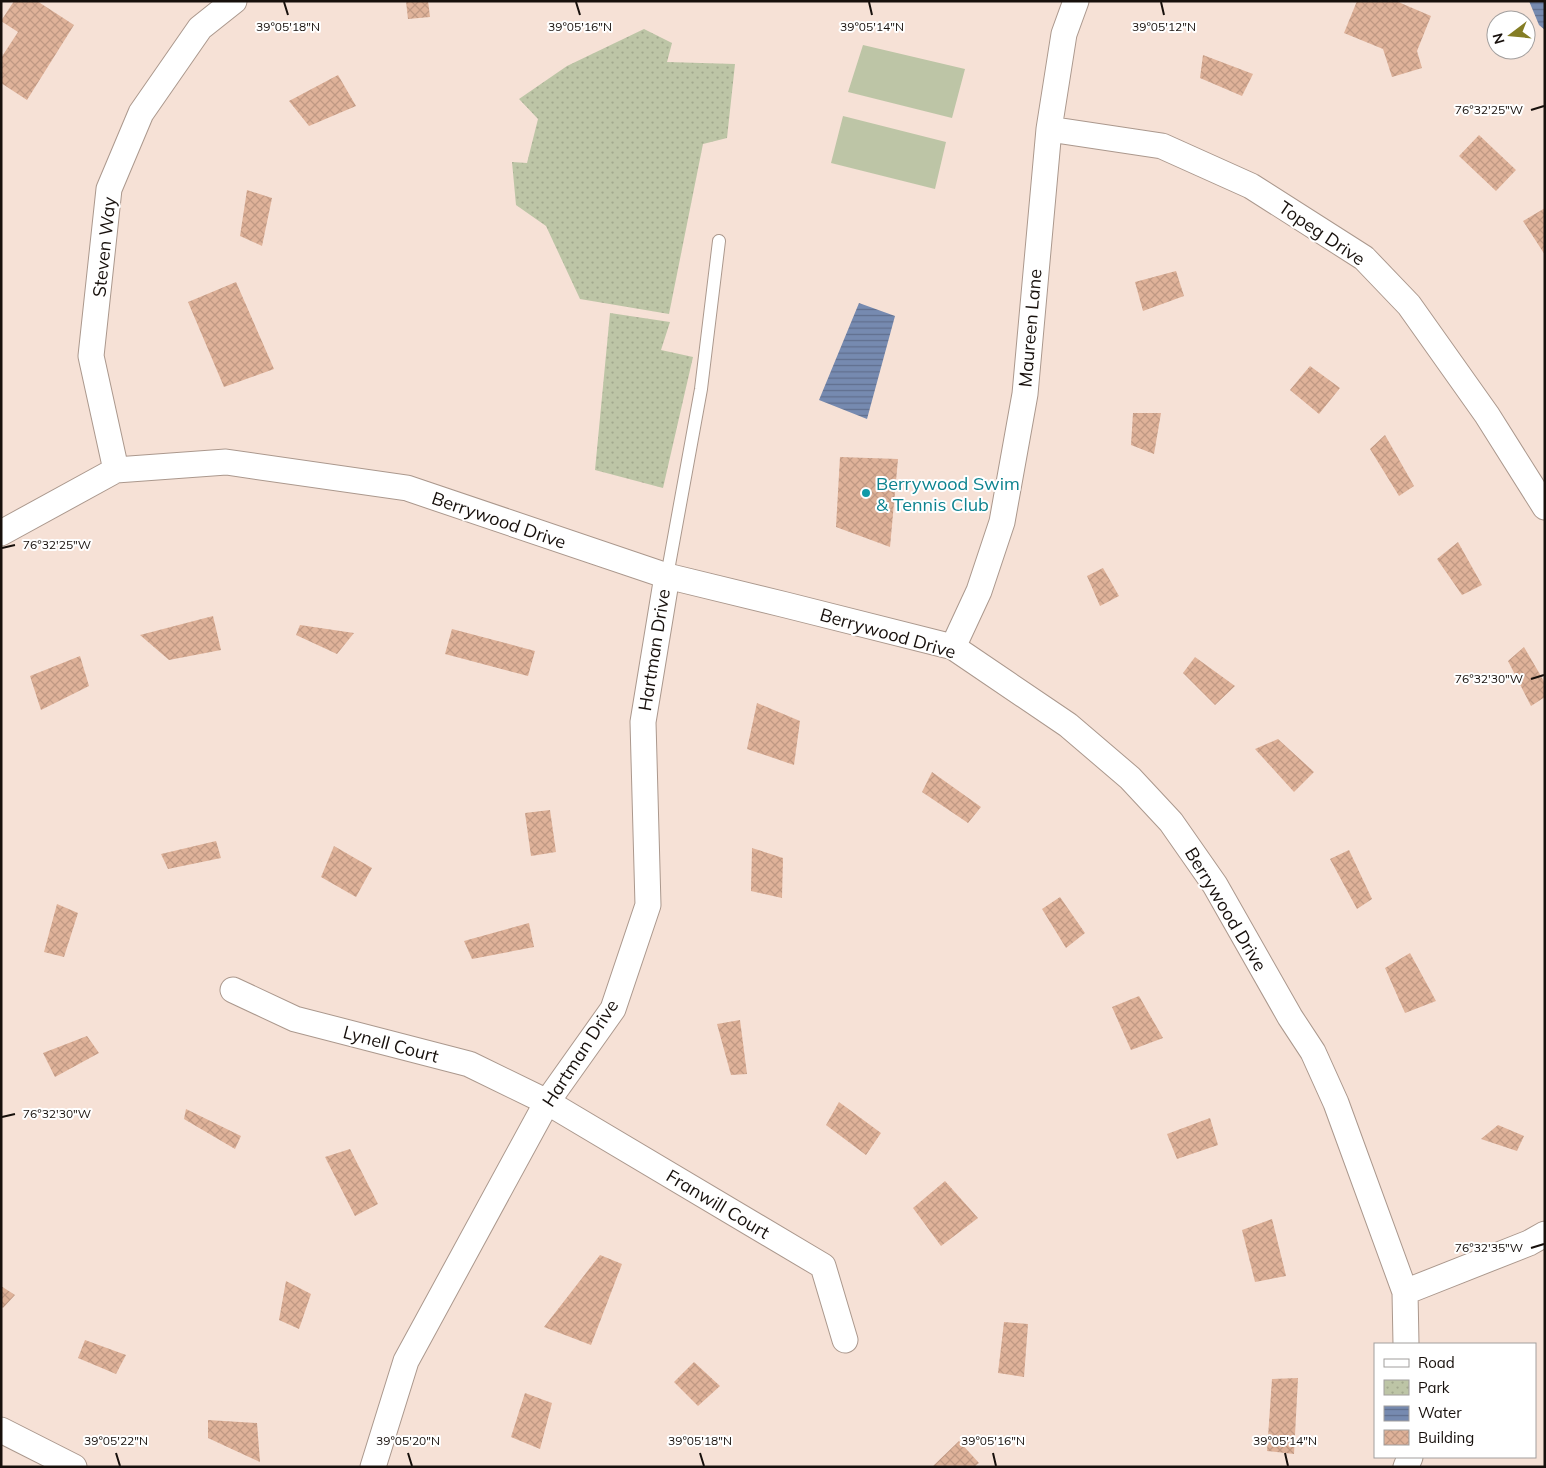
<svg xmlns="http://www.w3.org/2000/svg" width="1546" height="1468" viewBox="0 0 1546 1468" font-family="Mulish,sans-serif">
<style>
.grass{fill:#bdc5a6}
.park{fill:url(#park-dots)}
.water{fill:url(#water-rules)}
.building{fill:url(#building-cross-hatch)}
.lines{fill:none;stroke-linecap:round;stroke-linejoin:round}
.service-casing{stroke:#ab988d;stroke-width:14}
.minor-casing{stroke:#ab988d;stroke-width:27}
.service{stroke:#fff;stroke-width:12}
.minor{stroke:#fff;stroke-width:25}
.ticks{fill:none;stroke:#17100c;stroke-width:2}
.culture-dot{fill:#0f9aa8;stroke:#fff;stroke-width:2}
.labels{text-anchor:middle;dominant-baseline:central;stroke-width:4;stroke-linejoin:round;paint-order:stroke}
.street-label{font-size:18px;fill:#17100c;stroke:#fff}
.culture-label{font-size:18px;fill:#0d838f;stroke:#fff;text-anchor:start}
.ticks-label{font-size:12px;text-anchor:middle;fill:#17100c;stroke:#fff;stroke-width:4;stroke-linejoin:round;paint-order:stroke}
</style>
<defs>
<pattern id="park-dots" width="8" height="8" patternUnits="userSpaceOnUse" patternTransform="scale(1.25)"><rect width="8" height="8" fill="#bdc5a6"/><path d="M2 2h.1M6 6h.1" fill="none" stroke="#a2a88e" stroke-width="1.8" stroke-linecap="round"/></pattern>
<pattern id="water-rules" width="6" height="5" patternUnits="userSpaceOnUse" patternTransform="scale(1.25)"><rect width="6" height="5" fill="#768ab0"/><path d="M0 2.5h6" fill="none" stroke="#606f8e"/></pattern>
<pattern id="building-cross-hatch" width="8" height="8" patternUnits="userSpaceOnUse" patternTransform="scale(1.25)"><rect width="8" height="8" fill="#dfb299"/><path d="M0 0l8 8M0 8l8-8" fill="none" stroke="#bf9883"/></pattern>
</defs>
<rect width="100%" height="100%" fill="#f6e1d6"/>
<path class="grass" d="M863,45l102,24 -13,49 -104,-26z
M843,116l103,26 -11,47 -104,-26z"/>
<path class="park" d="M644,29l28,14 -5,19 68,2 -8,74 -24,6 -34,170 -89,-15 -34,-73 -30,-21 -4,-43 15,1 11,-44 -19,-20 48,-33z
M610,313l60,9 -9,28 32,7 -30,131 -68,-18z"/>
<path class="water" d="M1529,1h16v29l-6,-5z
M859,303l36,13 -28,103 -48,-19z"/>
<path class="building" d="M14,1h23l37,24 -47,75 -26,-17v-25l17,-26 -17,-11z
M406,1h22l2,16 -22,2z
M1357,1h39l35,15 -14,35 5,17 -30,9 -9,-28 -39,-16z
M1203,55l50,19 -11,22 -42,-18z
M338,75l18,31 -47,20 -20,-25z
M1479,135l37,35 -20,21 -37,-35z
M247,190l25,8 -10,48 -22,-10z
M1545,208v47l-22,-34z
M1176,271l8,25 -41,15 -8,-29z
M236,282l38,87 -50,18 -36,-85z
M1310,366l30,22 -21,26 -29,-24z
M1133,413h28l-7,41 -23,-9z
M1385,435l29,51 -15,10 -29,-47z
M840,457l58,2 -8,88 -54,-20z
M1458,542l24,43 -20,10 -25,-36z
M1103,568l16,28 -19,10 -13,-30z
M213,616l8,34 -52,10 -29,-25z
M300,625l54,8 -17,21 -41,-19z
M452,629l83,22 -7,25 -83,-22z
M1524,647l21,36v14l-14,9 -23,-45z
M80,656l9,30 -48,24 -11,-34z
M1195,657l40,29 -20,19 -32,-32z
M757,703l43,18 -6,44 -47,-16z
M1278,739l36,33 -20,20 -39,-43z
M932,772l49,35 -13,16 -46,-31z
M550,810l6,42 -25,4 -6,-43z
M216,841l5,17 -53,11 -7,-15z
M334,846l38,22 -16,29 -35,-20z
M752,848l31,10 -1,40 -31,-7z
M1349,850l23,49 -15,10 -27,-50z
M1060,897l25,36 -19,15 -24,-39z
M57,904l21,9 -14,44 -20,-5z
M529,923l5,24 -62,12 -8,-18z
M1410,953l26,48 -31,12 -20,-45z
M1139,996l24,42 -32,12 -19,-43z
M740,1020l7,54 -16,1 -14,-51z
M87,1036l12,17 -44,24 -12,-24z
M839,1102l42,31 -15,22 -40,-30z
M186,1109l55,27 -6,13 -51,-30z
M1210,1118l8,27 -41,14 -10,-25z
M1498,1125l26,11 -7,15 -36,-12z
M350,1149l28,55 -23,12 -30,-59z
M945,1181l33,37 -37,28 -28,-38z
M1272,1219l14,57 -31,6 -13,-52z
M600,1255l22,9 -31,81 -47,-18z
M286,1281l25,13 -12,35 -20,-9z
M1,1286l14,9 -12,13 -2,-2z
M1004,1322l24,2 -4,53 -26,-4z
M85,1340l41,15 -10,19 -38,-16z
M694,1362l26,24 -22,20 -24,-24z
M1298,1378l-4,76 -27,-3 5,-72z
M525,1393l27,10 -12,46 -29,-12z
M208,1420l49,3 3,39 -52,-24z
M959,1441l20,22 -5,4h-42z"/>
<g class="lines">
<defs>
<path id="service" d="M667,576l34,-187 18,-148"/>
<path id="minor" d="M1049,129l113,17 89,40 113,72 45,47 78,110 58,92
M116,470l-25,-114 18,-167 32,-76 59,-85 34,-27
M1,533l115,-63 110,-8 181,26 260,88 119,29 167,42 115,78 62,53 41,44 44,63 75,132 23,35 23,51 69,189 1,52
M953,647l26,-56 23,-69 23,-128 24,-265 15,-95 12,-33
M233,990l62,29 174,45 78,38 276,164 22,74
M1405,1292l124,-49 16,-9
M1,1430l73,37
M373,1467l33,-106 141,-259 66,-93 35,-104 -5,-183 24,-146
M1406,1467l4,-10"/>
</defs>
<use href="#service" class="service-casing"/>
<use href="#minor" class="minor-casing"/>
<use href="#service" class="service"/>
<use href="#minor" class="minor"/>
</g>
<path class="ticks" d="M284,2l4,13M576,2l4,13M869,2l3,13M1161,2l3,13M1531,110l13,-4M2,548l13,-3M1531,679l13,-4M2,1117l13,-3M1531,1248l13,-4M116,1453l4,13M408,1453l4,13M700,1453l4,13M993,1453l3,13M1285,1453l3,13"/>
<circle class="culture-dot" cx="866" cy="493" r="5"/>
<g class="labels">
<g class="street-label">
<text transform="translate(1322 233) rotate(34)">Topeg Drive</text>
<text transform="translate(104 247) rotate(-84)">Steven Way</text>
<text transform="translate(1030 328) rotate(-85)">Maureen Lane</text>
<text transform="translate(499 520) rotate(19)">Berrywood Drive</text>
<text transform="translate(888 633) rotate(16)">Berrywood Drive</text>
<text transform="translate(654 650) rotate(-81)">Hartman Drive</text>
<text transform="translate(1226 909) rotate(59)">Berrywood Drive</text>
<text transform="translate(391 1044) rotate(15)">Lynell Court</text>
<text transform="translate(580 1053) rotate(-57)">Hartman Drive</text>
<text transform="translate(718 1204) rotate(31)">Franwill Court</text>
</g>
<g class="culture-label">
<text x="876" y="483">Berrywood Swim<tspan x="876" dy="21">&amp; Tennis Club</tspan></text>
</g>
</g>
<g class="ticks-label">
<text x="288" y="31">39°05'18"N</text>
<text x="580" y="31">39°05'16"N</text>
<text x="872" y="31">39°05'14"N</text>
<text x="1164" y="31">39°05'12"N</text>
<text x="1489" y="114">76°32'25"W</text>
<text x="57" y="549">76°32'25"W</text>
<text x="1489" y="683">76°32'30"W</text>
<text x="57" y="1118">76°32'30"W</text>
<text x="1489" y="1252">76°32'35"W</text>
<text x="116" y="1445">39°05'22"N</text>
<text x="408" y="1445">39°05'20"N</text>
<text x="700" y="1445">39°05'18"N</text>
<text x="993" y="1445">39°05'16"N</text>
<text x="1285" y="1445">39°05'14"N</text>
</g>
<rect width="1546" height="1468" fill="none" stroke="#17100c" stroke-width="5"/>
<rect x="1374" y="1343" width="162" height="115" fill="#ffffff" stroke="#a29f9e"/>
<rect x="1384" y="1359" width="25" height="8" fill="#ffffff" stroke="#a29f9e"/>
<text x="1418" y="1368" font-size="15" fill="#17100c">Road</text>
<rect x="1384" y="1380" width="25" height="15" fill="url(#park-dots)" stroke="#a29f9e"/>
<text x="1418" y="1393" font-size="15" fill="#17100c">Park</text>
<rect x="1384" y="1406" width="25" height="15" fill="url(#water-rules)" stroke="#a29f9e"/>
<text x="1418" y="1418" font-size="15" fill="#17100c">Water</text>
<rect x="1384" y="1430" width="25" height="15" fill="url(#building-cross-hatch)" stroke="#a29f9e"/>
<text x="1418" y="1443" font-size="15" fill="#17100c">Building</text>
<g transform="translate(1511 35) rotate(254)"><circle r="24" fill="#ffffff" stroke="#a29f9e"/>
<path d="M0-4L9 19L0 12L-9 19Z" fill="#847d24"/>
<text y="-8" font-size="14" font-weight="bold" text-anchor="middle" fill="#17100c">N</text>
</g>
</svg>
